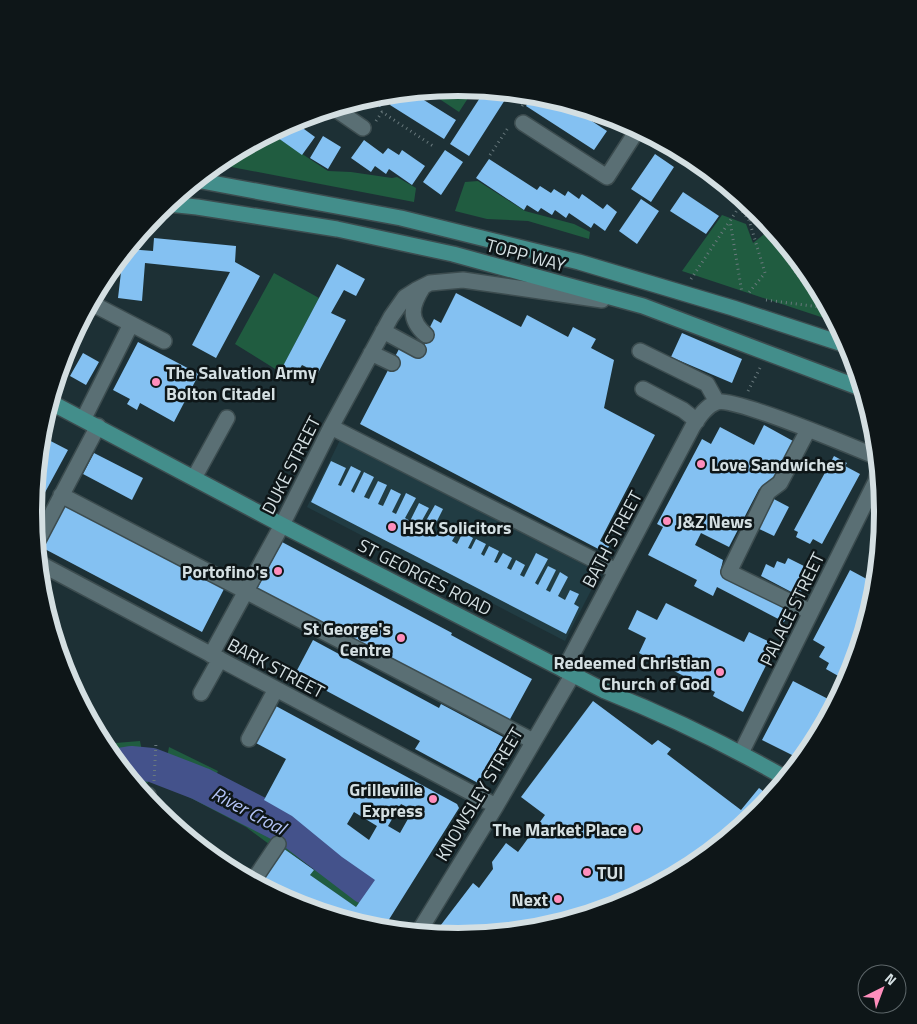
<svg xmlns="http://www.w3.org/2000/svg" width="917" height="1024" viewBox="0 0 917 1024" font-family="'Titillium Web',sans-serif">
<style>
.built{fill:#213c43}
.green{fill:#205c40}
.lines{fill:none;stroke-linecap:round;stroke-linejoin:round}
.river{stroke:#44528b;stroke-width:34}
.building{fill:#84c1f2;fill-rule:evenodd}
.minor-casing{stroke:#3c4c4f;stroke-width:18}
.major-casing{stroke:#3c4c4f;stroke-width:18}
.path{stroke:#69797d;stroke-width:3;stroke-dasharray:1 4;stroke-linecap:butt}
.minor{stroke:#5a6f74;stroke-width:15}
.major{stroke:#438e8b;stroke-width:15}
.poi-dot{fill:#fe8ebc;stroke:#0e1618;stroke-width:2}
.labels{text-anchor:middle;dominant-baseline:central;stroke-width:5;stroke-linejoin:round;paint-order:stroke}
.street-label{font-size:18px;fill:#d4dfe2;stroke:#0e1618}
.poi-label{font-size:18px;font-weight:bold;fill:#d4dfe2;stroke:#0e1618;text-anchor:end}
.water-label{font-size:19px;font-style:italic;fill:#b4c4f7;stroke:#0e1618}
.rim{fill:none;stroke:#d4dfe2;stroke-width:6}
</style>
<rect width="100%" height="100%" fill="#1d3035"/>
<path class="built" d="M340,440l260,133 -35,68 -258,-134z"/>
<path class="green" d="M459,87l15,2 -15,23 -33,-22z
M268,135l13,5 47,31 23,1 41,6 5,-1 19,11 -2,14 -198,-38 7,-5z
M478,181l47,30 49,13 16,8 -1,7 -61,-18 -41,-2 -32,-8 10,-29z
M722,215l24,9 7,19 14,-11 11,4 23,27 -2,6 10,3 3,4 24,46 -154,-51z
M274,273l45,25 -39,74 -45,-28z
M140,741l8,42 -15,-1 -30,-38z
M169,747l49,24 -2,4 76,41 50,41 33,23 -19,27 -46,-32 4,-6 -34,-23 -7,1 -27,-20 -84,-44z"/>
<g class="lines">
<path class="river" d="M119,765l12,-2 21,2 49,19 88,45 76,58"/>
</g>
<path class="building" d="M485,90l25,2 -41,64 -19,-12z
M411,92l45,28 -12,19 -54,-34 7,-12z
M389,94l-9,13 -13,-9 9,-3z
M533,95l28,6 46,30 -13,19 -68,-44z
M293,121l22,16 -13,18 -31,-22z
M323,136l18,11 -13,22 -18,-11z
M364,140l19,14 5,-6 11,7 3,-5 23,16 -13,19 -23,-16 -3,5 -11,-8 -4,6 -20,-14z
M445,150l18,12 -22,33 -18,-13z
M655,154l19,13 -23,35 -20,-13z
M489,159l48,31 3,-4 11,7 3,-4 11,7 3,-5 11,8 3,-5 21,15 4,-5 10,8 -12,19 -11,-8 -3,5 -22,-15 -3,5 -11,-8 -3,5 -11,-7 -3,4 -11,-7 -3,5 -48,-32z
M683,192l36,24 -13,18 -36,-23z
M641,199l18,12 -22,33 -18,-13z
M154,238l82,8 -1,16 25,14 -44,82 -24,-13 38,-73 -85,-9 -3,38 -24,-3 5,-43 5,-6 25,2z
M337,264l28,15 -9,17 -12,-6 -13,23 15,7 -28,53 -16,-8 -5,8 -14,-7z
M456,293l65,34 6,-12 41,22 5,-10 23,12 -5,9 23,12 -10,48 51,27 -55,106 9,5 -3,7 -246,-129 39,-75 16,8 19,-38 7,4z
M682,333l60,26 -10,24 -61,-26z
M138,342l61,32 -25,48 -34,-19 -3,7 -10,-6 3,-5 -17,-9z
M83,353l16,9 -13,23 -16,-9z
M764,425l29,16 -20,38 -14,10 -30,58 -28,-14 -6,12 28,15 -3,13 70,37 -6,12 -67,-35 -4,9 -19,-10 3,-6 -49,-25 15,-28 -6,-3 45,-85 9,5 9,-17 34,18z
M41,436l27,14 -32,59 5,3 -6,11 -1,-11z
M94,453l49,25 -11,22 -49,-26z
M834,456l13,7 -2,3 15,8 -38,70 -9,-5 -3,5 -14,-7 2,-5 -4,-2z
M331,461l15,7 -8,17 3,1 10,-20 10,5 -10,20 3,2 10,-21 10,5 -10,20 5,2 9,-18 9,4 -9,19 5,2 8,-17 10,5 -9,18 4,2 10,-21 10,5 -11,20 5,3 9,-18 10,5 -9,16 3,2 12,-21 8,4 -11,22 5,3 7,-13 15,8 -7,12 5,3 6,-12 10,6 -5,10 3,1 5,-10 10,5 -5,10 3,2 5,-10 10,5 -5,11 3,1 6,-10 9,5 -5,10 4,2 5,-10 9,5 -5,10 4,2 12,-24 12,6 -13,24 3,2 10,-19 8,4 -10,20 4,2 10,-20 8,5 -10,19 7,4 5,-10 9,4 -5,10 5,3 -13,27 -255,-132z
M770,497l19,10 -15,29 -19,-9z
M63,505l161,84 -22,43 -161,-85z
M282,542l170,91 -1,2 81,44 -23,42 -81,-43 -1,2 -170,-91z
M788,558l24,12 -13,26 -38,-20 5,-12 8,4 3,-7 8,3z
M850,570l26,14 -1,11 -6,12 2,1 -20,67 -4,6 -21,-12 3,-6 -10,-6 6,-10 -12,-7z
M666,603l78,39 5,-10 27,13 -33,67 -30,-16 2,-4 -76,-39 7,-15 -18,-9 9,-19 20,10z
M313,640l126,68 2,-4 62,33 -25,46 -63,-34 5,-8 -125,-67z
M793,681l43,22 -24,45 -10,12 -40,-20z
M593,701l59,44 6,-5 13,9 -4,5 74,56 18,-22 12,9 -12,16 -65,52 -73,40 -80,24 -83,8 -24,-3 39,-51 6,5 14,-19 -1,-7 14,-19 12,9 27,-37 -24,-18z
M274,705l183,99 2,4 -76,121h-8l-79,-25 -41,-21 25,-37 34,24 -4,5 46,32 19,-27 -33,-23 -50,-41 -28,-16 22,-41 -32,-17zM401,804l12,6 -13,23 -12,-7zM354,812l23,14 -8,14 -22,-16z"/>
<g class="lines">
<defs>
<path id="minor" d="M334,108l29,20
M523,123l84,54 31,-48
M423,287c-12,19 -15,32 3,48
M91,303l73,38
M383,331l35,19
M640,351l67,33 10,18
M371,353l21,10
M643,389l40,21 14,11
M84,418l47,-94
M331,427l285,144
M808,430l-28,53 -12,9 -39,80 82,40
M194,478l33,-60
M61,495l472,246
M37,542l61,-116
M39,563l457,243
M211,655l71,-130 49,-98 60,-110 14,-20 11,-7 14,-7 33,-3 139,20
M564,670l129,-244c6,-9 13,-20 24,-24 17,-5 136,45 160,55l1,2
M201,693l19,-34
M249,739l27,-50
M741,753l135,-272 3,-15
M146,798l2,-3
M253,881l25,-37
M418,933l78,-127 77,-132"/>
<path id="major" d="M196,180l205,38 178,44 154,46 116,38
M168,204l29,3 140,22 116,25 190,52 220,83
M50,402l232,123 323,166c63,25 123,54 182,88"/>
</defs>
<use href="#minor" class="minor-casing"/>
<use href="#major" class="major-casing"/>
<path class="path" d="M522,106l8,-12
M376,121l6,-9 51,34
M490,155l18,-27
M732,189l7,18 10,13 16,53 -18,22
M739,207l-9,14 12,72
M750,220l15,8 55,79 9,1
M691,279l38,-57
M766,300l54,7
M748,391l12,-23
M154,781l2,-39"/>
<use href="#minor" class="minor"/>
<use href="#major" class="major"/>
</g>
<g class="poi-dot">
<circle cx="156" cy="382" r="5"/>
<circle cx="701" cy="464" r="5"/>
<circle cx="667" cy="521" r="5"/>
<circle cx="392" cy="527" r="5"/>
<circle cx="278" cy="571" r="5"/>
<circle cx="401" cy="638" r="5"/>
<circle cx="720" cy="672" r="5"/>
<circle cx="433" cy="799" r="5"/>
<circle cx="637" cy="829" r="5"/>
<circle cx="587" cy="872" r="5"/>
<circle cx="558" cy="899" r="5"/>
</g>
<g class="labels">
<g class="street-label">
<text transform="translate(526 255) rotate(15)">TOPP WAY</text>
<text transform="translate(291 465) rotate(-63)">DUKE STREET</text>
<text transform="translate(612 539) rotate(-62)">BATH STREET</text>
<text transform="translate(425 577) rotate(27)">ST GEORGES ROAD</text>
<text transform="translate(792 609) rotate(-64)">PALACE STREET</text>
<text transform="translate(276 668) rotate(28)">BARK STREET</text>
<text transform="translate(479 794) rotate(-59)">KNOWSLEY STREET</text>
</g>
<g class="poi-label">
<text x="166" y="372" text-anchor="start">The Salvation Army<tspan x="166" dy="21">Bolton Citadel</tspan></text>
<text x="711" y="464" text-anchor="start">Love Sandwiches</text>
<text x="677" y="521" text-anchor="start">J&amp;Z News</text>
<text x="402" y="527" text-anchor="start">HSK Solicitors</text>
<text x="268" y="571">Portofino's</text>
<text x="391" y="628">St George's<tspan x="391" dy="21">Centre</tspan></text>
<text x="710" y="662">Redeemed Christian<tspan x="710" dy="21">Church of God</tspan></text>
<text x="423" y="789">Grilleville<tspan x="423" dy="21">Express</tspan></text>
<text x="627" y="829">The Market Place</text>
<text x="597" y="872" text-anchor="start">TUI</text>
<text x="548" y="899">Next</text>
</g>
<g class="water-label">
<text transform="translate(249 810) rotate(28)">River Croal</text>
</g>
</g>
<path d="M0 0H917V1024H0ZM42 512a416 416 0 1 1 832 0a416 416 0 1 1-832 0Z" fill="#0e1618" fill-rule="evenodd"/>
<path class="rim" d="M42 512a416 416 0 1 1 832 0a416 416 0 1 1-832 0Z"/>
<g transform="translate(882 989) rotate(42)"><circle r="24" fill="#0e1618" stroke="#5d6669"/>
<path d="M0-4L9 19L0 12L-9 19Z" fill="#fe8ebc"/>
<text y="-8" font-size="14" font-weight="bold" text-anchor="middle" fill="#d4dfe2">N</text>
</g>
</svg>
